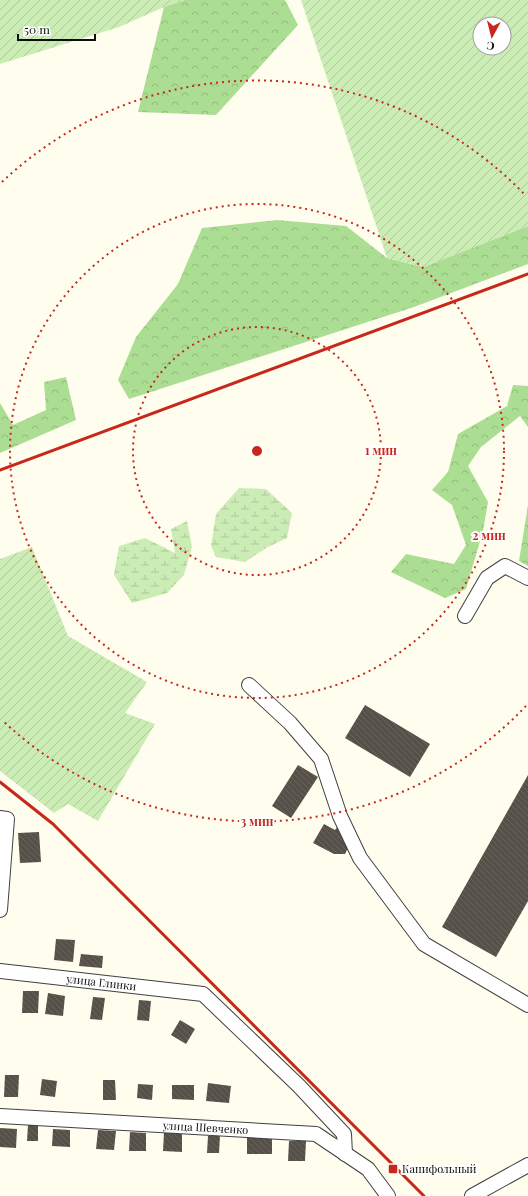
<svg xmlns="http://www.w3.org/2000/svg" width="528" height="1196" font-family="'Playfair Display',serif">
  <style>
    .forest { fill: url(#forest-crowns) }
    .wetland { fill: url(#wetland-marsh) }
    .garden { fill: url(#garden-furrows); fill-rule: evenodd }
    .building { fill: url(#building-back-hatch) }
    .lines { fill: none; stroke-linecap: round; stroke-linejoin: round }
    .minor-casing { stroke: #404040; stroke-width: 16 }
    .minor { stroke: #fff; stroke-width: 14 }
    .rail { stroke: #c7281b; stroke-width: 3 }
    .ring { fill: none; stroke: #c7281b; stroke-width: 2; stroke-dasharray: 2 4 }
    .poi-dot { fill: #c7281b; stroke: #fff; stroke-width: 1.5 }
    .labels { text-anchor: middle; stroke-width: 4; stroke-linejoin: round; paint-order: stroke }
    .street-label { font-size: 11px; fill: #0d0d0d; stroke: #fff }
    .poi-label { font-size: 11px; fill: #0d0d0d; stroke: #fff; text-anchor: start }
    .centre { fill: #c7281b; stroke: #fff; stroke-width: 2 }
    .ring-label { font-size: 12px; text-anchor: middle; font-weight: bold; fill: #c7281b; stroke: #fff; stroke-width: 4; stroke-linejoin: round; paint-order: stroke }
  </style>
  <defs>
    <pattern id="forest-crowns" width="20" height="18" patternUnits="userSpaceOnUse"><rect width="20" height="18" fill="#abde92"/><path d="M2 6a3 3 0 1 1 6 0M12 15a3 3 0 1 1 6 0" fill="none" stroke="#92bd7d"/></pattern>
    <pattern id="wetland-marsh" width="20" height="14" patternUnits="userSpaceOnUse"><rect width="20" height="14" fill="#cbecb4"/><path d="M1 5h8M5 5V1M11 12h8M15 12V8" fill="none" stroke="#adc99a"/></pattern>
    <pattern id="garden-furrows" width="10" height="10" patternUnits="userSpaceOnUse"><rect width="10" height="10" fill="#cbecb4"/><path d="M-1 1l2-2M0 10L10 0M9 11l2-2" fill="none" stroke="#adc99a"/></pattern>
    <pattern id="building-back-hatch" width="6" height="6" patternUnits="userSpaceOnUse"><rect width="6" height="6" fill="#575049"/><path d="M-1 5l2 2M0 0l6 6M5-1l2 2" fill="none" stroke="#6a645f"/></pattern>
  </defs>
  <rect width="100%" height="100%" fill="#fffeee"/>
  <path class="forest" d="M184,0h101l13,25 -82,90 -78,-3 26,-105z
    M277,220l69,6 41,32 36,9 105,-41v38l-114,43 -285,92 -11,-19 18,-43 42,-53 24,-56z
    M66,377l10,43 -76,33v-50l13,22 33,-15 -2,-28z
    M513,385l15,1v41l-8,-11 -39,31 -13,19 20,36 -5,29 -17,58 -21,9 -54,-26 15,-18 48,10 12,-19 -14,-40 -20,-15 16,-18 10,-38 49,-28z
    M528,505v61l-9,-5z"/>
  <path class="wetland" d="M239,488l27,1 26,24 -5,25 -21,10 -21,14 -29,-5 -5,-11 5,-32z
    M187,521l5,26 -8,28 -17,18 -35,10 -18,-28 5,-29 26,-8 30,15 -4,-24z"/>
  <path class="garden" d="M0,0h184l-20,7 -45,20 -119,37z
    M301,0h227v226l-104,41 -37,-9zM480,24h24v24h-24z
    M32,547l36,89 79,46 -22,31 30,11 -57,97 -30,-17 -14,9 -54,-42v-212z"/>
  <path class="building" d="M365,705l65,39 -20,33 -65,-39z
    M298,765l20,12 -27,41 -19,-12z
    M528,775v126l-32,56 -54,-30z
    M340,823l11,19 -6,12h-11l-21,-11 11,-19 11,6z
    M39,832l2,30 -21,1 -2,-30z
    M56,939l19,1 -2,22 -19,-2z
    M81,954l22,2 -1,12 -23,-2z
    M23,991h16l-1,22h-16z
    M48,993l17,3 -2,20 -18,-2z
    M93,997l12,1 -3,22 -12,-1z
    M139,1000l12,1 -2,20 -12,-1z
    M180,1020l15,9 -9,15 -15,-9z
    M5,1075h14l-1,22h-14z
    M42,1079l15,2 -2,16 -15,-2z
    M103,1080h12l1,20h-13z
    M208,1083l23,3 -2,17 -23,-2z
    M138,1084l15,1 -1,15 -15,-2z
    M172,1085h22v15l-22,-1z
    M28,1125h10v16h-11z
    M0,1128l17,1 -1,19 -16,-1z
    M53,1129l17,1v17l-18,-1z
    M98,1130l18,1 -2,19 -18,-1z
    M130,1132l16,1v18h-17z
    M164,1132l18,1v19l-19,-1z
    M208,1136h12l-1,17h-12z
    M247,1138h25v16h-25z
    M289,1141h17l-1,20h-17z"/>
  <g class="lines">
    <g class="minor-casing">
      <g id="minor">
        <path d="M465,616l22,-38 18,-12 23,12"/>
        <path d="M249,685l41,38 31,36 19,57 20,42 64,86 104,61"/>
        <path d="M0,818l7,1 -7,91"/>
        <path id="s1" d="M0,971l203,23 96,92 45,48 1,20"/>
        <path id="s2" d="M0,1116l316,18 52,35 20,27"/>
        <path d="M472,1196l56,-31"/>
      </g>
    </g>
    <use href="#minor" class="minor"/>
    <path class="rail" d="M0,470l528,-196
      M0,782l53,42 371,372"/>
  </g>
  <g class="ring">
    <circle cx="257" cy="451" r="124"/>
    <circle cx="257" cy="451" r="247"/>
    <path d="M526 706A371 371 0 0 1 2 720M2 182A371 371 0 0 1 526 196"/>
  </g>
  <rect class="poi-dot" x="388" y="1164" width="10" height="10" rx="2"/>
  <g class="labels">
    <g class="street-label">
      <text dy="4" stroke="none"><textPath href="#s1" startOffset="102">улица Глинки</textPath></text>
      <text dy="4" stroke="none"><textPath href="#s2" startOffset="206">улица Шевченко</textPath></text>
    </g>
    <g class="poi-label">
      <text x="402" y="1173">Канифольный</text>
    </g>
  </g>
  <circle cx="257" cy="451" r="6" class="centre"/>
  <g class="ring-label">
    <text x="381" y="455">1 мин</text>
    <text x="489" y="540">2 мин</text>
    <text x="257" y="826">3 мин</text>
  </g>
  <g transform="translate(492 36) rotate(187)"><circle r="19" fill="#ffffff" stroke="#9e9e9e"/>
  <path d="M0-3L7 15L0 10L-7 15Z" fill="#c7281b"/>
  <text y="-6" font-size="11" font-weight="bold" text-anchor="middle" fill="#0d0d0d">С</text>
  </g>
  <path d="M18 34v6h77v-6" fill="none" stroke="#0d0d0d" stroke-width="2"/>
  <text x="24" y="34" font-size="12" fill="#0d0d0d" stroke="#ffffff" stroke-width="3" paint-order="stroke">50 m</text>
</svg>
